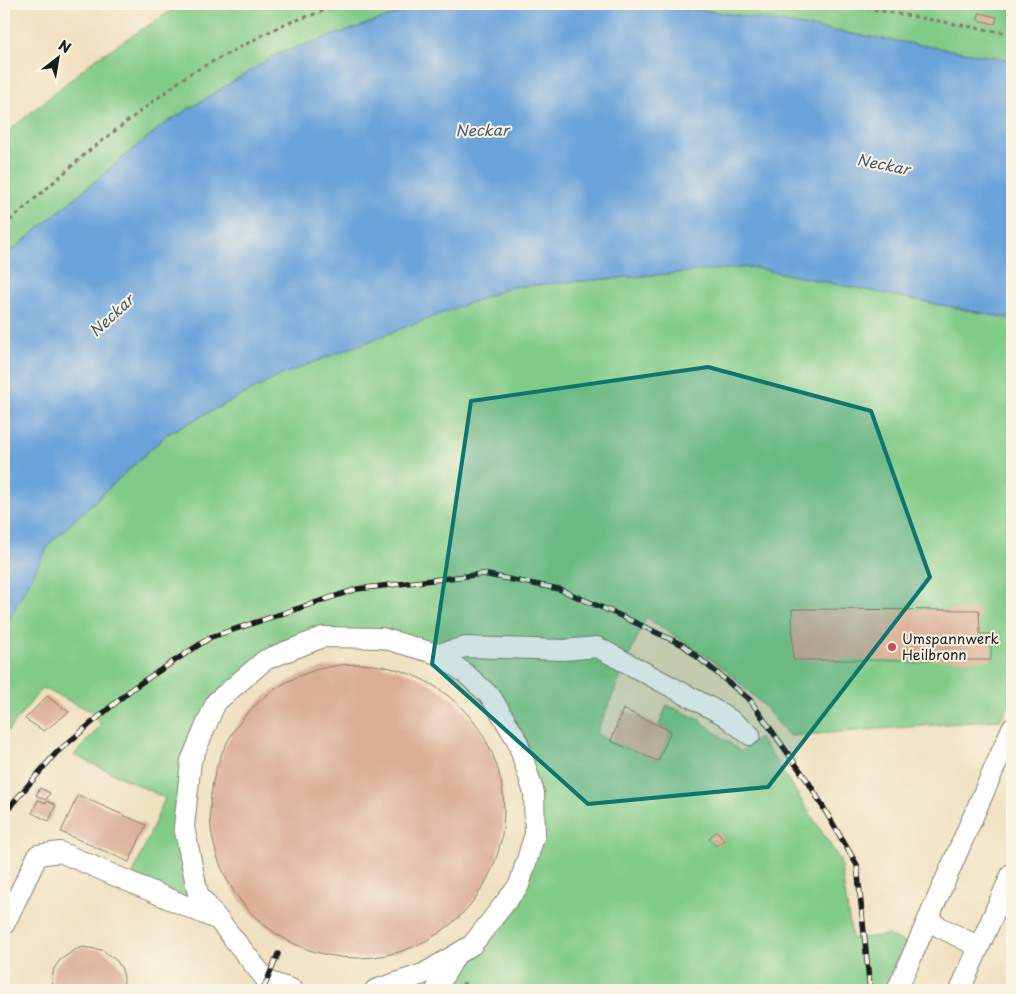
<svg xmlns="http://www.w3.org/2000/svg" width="1016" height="994" font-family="'Playpen Sans',sans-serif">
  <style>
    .green { fill: #81cb88; stroke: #4e7452 }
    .water { fill: #6ba3da; stroke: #44607b }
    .building { fill: #daad95 }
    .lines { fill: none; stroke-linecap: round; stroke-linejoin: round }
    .minor-casing { stroke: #867e6e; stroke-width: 22 }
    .path { stroke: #867e6e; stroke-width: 3; stroke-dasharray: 4 4; stroke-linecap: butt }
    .minor { stroke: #fff; stroke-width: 20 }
    .rail-casing { stroke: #1c1c1c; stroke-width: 5.5 }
    .rail { stroke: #fcf5e5; stroke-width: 4; stroke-dasharray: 11; stroke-linecap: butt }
    .marked { fill: #0f766e; fill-opacity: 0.2; stroke: #0f766e; stroke-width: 4; stroke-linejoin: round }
    .poi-dot { fill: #d1495b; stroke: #fcf5e5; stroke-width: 2 }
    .labels { text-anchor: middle; stroke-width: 4; stroke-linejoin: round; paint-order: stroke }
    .poi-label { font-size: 14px; fill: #1c1c1c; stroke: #fcf5e5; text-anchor: start }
    .water-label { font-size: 15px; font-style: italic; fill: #405971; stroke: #fcf5e5 }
  </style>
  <rect width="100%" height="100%" fill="#fcf5e5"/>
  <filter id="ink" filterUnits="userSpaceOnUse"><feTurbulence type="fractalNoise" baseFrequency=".02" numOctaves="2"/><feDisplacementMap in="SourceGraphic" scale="10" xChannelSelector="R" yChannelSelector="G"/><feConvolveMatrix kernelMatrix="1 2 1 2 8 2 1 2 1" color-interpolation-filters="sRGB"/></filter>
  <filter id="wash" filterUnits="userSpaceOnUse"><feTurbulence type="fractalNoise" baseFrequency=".0096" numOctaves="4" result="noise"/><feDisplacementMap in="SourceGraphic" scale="20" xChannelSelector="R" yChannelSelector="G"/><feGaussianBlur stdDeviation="1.12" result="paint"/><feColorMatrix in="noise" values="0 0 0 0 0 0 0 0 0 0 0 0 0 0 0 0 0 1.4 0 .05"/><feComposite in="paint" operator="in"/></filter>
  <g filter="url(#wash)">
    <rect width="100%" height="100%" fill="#efe0bf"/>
    <path class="green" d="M182,4h279l-43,3 -141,47 -117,73 -156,130v-122l91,-76z
      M629,4h383v56l-294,-48z
      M750,267l262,52v381l-12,20 -211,16 -26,-31 -42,-39 -75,-49 -50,117 62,27 13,-30 -12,-6 8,-20 31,14 43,33 18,-14 11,14 70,108 12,79 36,-4 20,9 -21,46h-441l16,-28 34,-28 27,-42 9,-138 -26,-52 -31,-32 -32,-24 -133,-13 -98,66 -31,83 14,121 -62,-29 32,-76 -91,-43 27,-30 -10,-14 -49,-23 -38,48v-108l46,-85 117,-109 116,-60 228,-87z"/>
    <path class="water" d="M461,4h168l89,8 294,48v259l-262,-52 -239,20 -228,87 -116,60 -117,109 -46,85v-371l156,-130 117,-73 141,-47z"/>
    <g id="blocks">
      <path class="building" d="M979,13l18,4 -2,7 -17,-4z
        M792,609l187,1 1,24h11v26h-198z
        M210 811a147 147 0 1 1 294 0a147 147 0 1 1-294 0Z
        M47,696l22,16 -25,19 -19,-12z
        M623,709l48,22 -13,30 -47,-20z
        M40,788l10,5 -4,7 -10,-5z
        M78,795l68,30 -17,37 -68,-30z
        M38,800l8,3 1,-2 9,4 -7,16 -17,-8z
        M717,831l7,9 -8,6 -7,-8z
        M83,947l19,3 15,11 5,8 2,10 -1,11h-70l-1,-12 2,-9 5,-8 15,-11z"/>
    </g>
  </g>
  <g filter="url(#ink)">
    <use href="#blocks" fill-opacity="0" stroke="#867e6e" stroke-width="1"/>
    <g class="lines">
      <g class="minor-casing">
        <path id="minor" d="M437,654l29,-7 98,3 33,-3 127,68 26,20
          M928,921l51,26
          M4,925l34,-70 22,-3 156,67
          M293,990l-26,-9 -69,-87 -14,-67 7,-66 25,-59 49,-42 58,-23 59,1 55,16 28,19 26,24 26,43 17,53 1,41 -16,51 -47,60 -49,29 -48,16
          M436,990l19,-33
          M897,990l115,-262
          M960,990l52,-117"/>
      </g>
      <path class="path" d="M842,4l170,30
        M1004,4l8,10
        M4,226l86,-76 99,-76 93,-49 62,-21
        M462,983l18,7"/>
      <use href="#minor" class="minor"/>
      <g class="rail-casing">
        <path id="rail" d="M4,817l8,-13 44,-51 77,-65 78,-51 146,-48 126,-15 76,15 60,26 64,30 67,55 59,83 48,82 13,125
          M263,990l15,-36"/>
      </g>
      <use href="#rail" class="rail"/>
    </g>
  </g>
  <path class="marked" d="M708,367l163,44 59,166 -162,210 -180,17 -156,-140 39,-263z"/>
  <circle class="poi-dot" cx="892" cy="647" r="5"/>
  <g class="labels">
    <g class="poi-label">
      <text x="902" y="644">Umspannwerk<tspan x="902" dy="16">Heilbronn</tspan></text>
    </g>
    <g class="water-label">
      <text transform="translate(482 131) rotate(-1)" y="5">Neckar</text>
      <text transform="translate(883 165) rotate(11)" y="5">Neckar</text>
      <text transform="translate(112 316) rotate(-43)" y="5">Neckar</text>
    </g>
  </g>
  <rect width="1016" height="994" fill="none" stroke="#fcf5e5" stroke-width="20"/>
  <g transform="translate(58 58) rotate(31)" stroke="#fcf5e5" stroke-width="4" paint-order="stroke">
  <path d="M0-4L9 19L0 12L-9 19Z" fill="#1c1c1c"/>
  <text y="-8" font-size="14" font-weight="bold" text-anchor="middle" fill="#1c1c1c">N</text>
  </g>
</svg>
